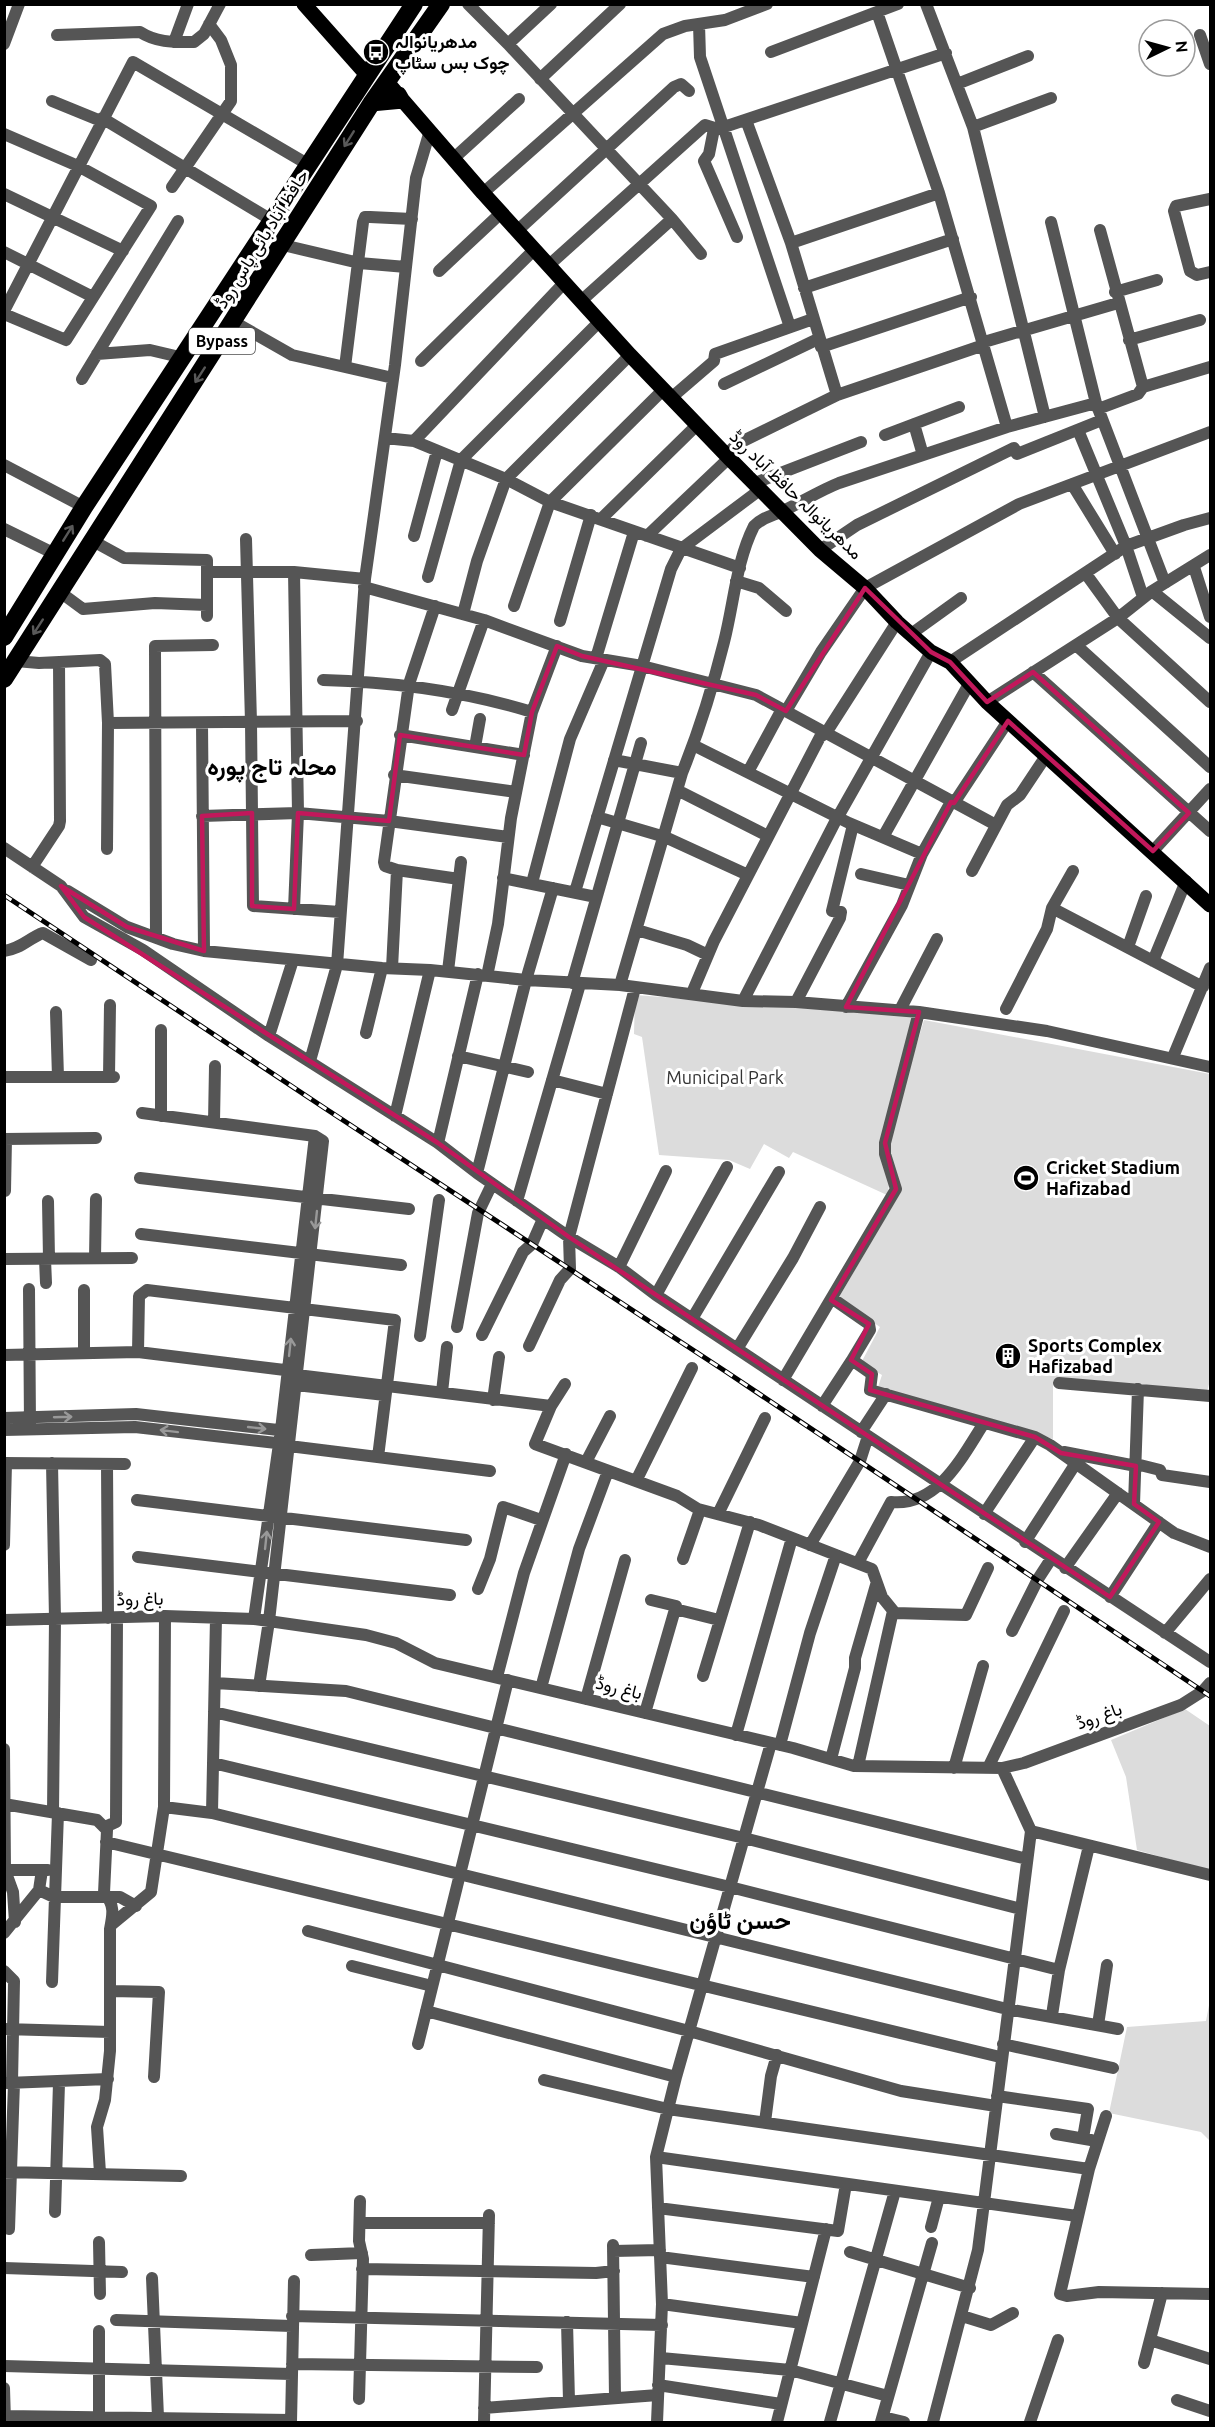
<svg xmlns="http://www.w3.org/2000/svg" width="1215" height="2427" font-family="Ubuntu,Vazirmatn,sans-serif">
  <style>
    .green { fill: #dcdcdc }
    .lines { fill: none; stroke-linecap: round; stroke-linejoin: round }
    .minor { stroke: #555; stroke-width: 12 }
    .major { stroke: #000; stroke-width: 15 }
    .highway { stroke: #000; stroke-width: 18 }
    .rail-casing { stroke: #000; stroke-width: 5 }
    .rail { stroke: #fff; stroke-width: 3; stroke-dasharray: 9; stroke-linecap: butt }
    .oneway { stroke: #595959 }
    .oneway2 { stroke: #999 }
    .marked { fill: none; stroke: #c2185b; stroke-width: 4.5; stroke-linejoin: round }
    .labels { text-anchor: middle; stroke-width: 6; stroke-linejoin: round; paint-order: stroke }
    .shield { fill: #fff; stroke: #4c4c4c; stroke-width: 1.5 }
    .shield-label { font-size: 16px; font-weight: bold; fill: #000 }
    .poi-label { font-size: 18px; font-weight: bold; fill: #000; stroke: #fff; text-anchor: start }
    .street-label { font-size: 18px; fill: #000; stroke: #fff }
    .park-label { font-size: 18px; fill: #333; stroke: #fff }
    .district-label { font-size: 24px; font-weight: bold; fill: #000; stroke: #fff }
  </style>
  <rect width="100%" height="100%" fill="#fff"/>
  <path class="green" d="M635,995l279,21 -35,137 11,28 -3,14 -94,-43 -4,6 -25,-14 -14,25 -21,-9 -70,-5 -17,-118 -8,-3z
    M924,1020l286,54v306l-3,12 -154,-12v59l-175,-52 4,-12 -21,-12 19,-36 -42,-28 63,-108 -10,-29 -1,-29z
    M1185,1709l25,17v145l-73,-21 -11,-73 -15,-37z
    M1210,2000v141l-9,-9 -92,-19 18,-86 79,-6z"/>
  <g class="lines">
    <path class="minor" d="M468,4l40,40 164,175 29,35
      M926,4l47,123 72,290
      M877,12l62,181 68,234
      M699,24l1,33 90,270
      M57,35l83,-3c17,11 35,10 54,10l10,-8 16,-30
      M1200,35l10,29
      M174,42l14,-38
      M4,44l15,-40
      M508,44l43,-40
      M771,52l127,-48
      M540,79l80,-75
      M957,84l71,-28
      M52,101l49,20
      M102,118l171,103
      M746,120l45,123 46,152
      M973,127l78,-29
      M714,129l-5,25 -5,7 33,76
      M4,134l74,32 73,40 -85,134 -62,-26
      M453,159l66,-60
      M172,187l59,-86v-36l-10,-25 -12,-16
      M483,193l180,-159 22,-8 40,-6 42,-16
      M4,194l119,57
      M1210,199l-34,7 -2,5 16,60 7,4 13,-3
      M1051,222l45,181 69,180
      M518,230l156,-143 7,-3 8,7
      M791,243l148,-50
      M283,245l76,18 47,4
      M4,252l89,45
      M549,265l156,-140 13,4 228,-76
      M439,271l62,-58
      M804,288l149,-49
      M1115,292l42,-12
      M581,301l91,-82
      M4,311l129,-249 176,103
      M234,322l58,33 53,12
      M1129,340l71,-20
      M821,347l150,-50
      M97,354l53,-4 34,8
      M421,361l113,-111
      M393,378l-48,-11 18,-145 2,-5h5l42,2
      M82,379l96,-158
      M724,384l94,-45
      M1143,387l67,-20
      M671,398l43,-37 1,-7 98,-35
      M1098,409l40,-15 5,-7 -43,-157
      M914,424l9,31
      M1078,430l48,116 17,51
      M885,435l74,-28
      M385,438l29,3 92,38 44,23 190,66
      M414,441l151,-159
      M726,455l11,-11 100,-49 144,-49 3,-4 134,-39
      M4,465l80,42
      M755,483l106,-41
      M1072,484l43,70
      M601,519l96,-94
      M4,529l51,25
      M414,536l23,-85
      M647,536l82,-78
      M246,539l5,183 2,184 87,6
      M93,541l31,17 83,2v56
      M820,550l37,-25 157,-77 3,6 85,-34
      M1194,567l16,50
      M208,572h86l71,7
      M294,572l4,241 -4,96
      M1086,574l32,44 92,84
      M428,577l33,-117 139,-139
      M736,581l23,7 27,23
      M364,587l120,33 98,36 60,10 114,29 240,130
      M1152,591l58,47
      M60,592l23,17 72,-6 52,2
      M514,606l36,-104 113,-112
      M463,614l14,-53 29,-82 124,-124
      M560,621l31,-106
      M911,634l50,-36
      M1076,645l134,122
      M596,658l38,-126
      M16,661l23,2 61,-3 5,4 3,59 -1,126
      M950,662l176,-116 58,-21 26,-7
      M1033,672l177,159
      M323,680c72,2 141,11 209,32
      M987,702l131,-84 34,-27 58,-36
      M452,710l32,-90
      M786,711l35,-59 44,-64 154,-84 191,-72
      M108,723l249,-2
      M202,723l2,228
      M400,735l124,20
      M693,745l156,78 73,31
      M475,747l5,-28
      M614,760l68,13
      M748,772l34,-63
      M394,775l122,17
      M677,790l91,46
      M954,803l54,-82
      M202,816l96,-3 91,8 119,16
      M597,817l68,20 83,38
      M883,837l86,-153
      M4,848l57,38 23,31 59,33 126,86 169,107 39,30 92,64 50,30 37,28 212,141 342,226
      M1153,851l57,-62
      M32,867l27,-41 1,-5 -1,-159
      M397,870l62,9
      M972,871l35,-66 13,-10 26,-39
      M861,874l48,11
      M503,878l93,19
      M532,883l38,-144 34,-79
      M68,891l59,36 46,17 31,7 178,17 48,2 96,10 94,5 123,16 53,1 123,10 128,19 163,36
      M575,892l96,-323 10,-20 80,-60
      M1052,908l151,79
      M637,930l50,15 21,10
      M156,937l-1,-291 58,-1
      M1128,947l18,-51
      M4,951c17,-2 25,-13 39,-18l48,27
      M1153,961l33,-80
      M392,968l5,-98 -12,-4 -1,-4 25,-178 26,-78
      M448,971l13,-109
      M487,976l11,-52 13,-106 21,-106 25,-66
      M572,983l69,-240
      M620,985l62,-212c17,-42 31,-87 42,-131 10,-39 12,-80 30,-116 9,-9 18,-10 29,-15 19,-9 36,-20 56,-28l168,-56 89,-24
      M692,993l22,-52 106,-204 6,-4 71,-111
      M743,1001l92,-179 96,-170
      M796,1002l44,-84 1,-6 -9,-1 21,-86
      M846,1007l56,-102 20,-51 29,-52
      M1006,1009l41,-80 5,-21 21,-37
      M900,1010l37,-71
      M56,1012l2,65
      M161,1030v86
      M366,1033l16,-65
      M269,1036l24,-76
      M458,1056l70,16
      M1173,1057l37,-89
      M310,1061l27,-96 28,-386 30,-214 21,-187 13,-44
      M4,1077h110
      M109,1077l1,-72
      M552,1080l55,14
      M142,1113l173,23 8,5 -54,480 -10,65
      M395,1116l35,-146
      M214,1122l1,-56
      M4,1139l92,-1
      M438,1143l40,-169
      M477,1173l49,-193 27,-92
      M140,1178l269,31
      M5,1191l1,-52
      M48,1201l1,58
      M517,1201l63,-217
      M141,1234l260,31
      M95,1258l1,-59
      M4,1259l128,-1
      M45,1259l1,24
      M619,1267l47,-96
      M29,1289l1,137
      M656,1295l71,-128
      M833,1299l36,25 1,6 -18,30 20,14 -2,16 165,47 15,8 124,88 36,14
      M692,1319l87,-147
      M457,1327l21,-114 14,-29
      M482,1335l41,-83 9,-8 11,-25
      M420,1336l19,-136
      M529,1346l31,-66 10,-11 -1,-32 66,-249
      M737,1349l56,-91 27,-51
      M84,1352v-62
      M138,1352l1,-56 8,-6 248,30 -17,137
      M4,1355l134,-3 155,19
      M297,1375l254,31
      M783,1380l113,-191 -11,-35v-11l34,-131
      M1059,1383l151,13
      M565,1384l-14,22 -16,38 142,52 21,13 61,16 113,44 10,28 13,16 71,2 22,-47
      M296,1385l89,10
      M442,1392l5,-45
      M493,1400l6,-43
      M822,1406l30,-46
      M4,1418l132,-4 151,17
      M4,1430l131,-3 150,17
      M861,1432l25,-38
      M289,1446l201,25
      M1064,1452l72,14
      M586,1462l24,-46
      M4,1463l121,1
      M52,1463l3,156 -2,193
      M107,1464l1,154
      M1136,1464l24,6 2,5 48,7
      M636,1481l56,-113
      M137,1500l329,40
      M1134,1504l4,-115
      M718,1514l47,-96
      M984,1514l51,-77
      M1025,1542l51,-79
      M4,1545l2,-82
      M810,1545l50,-84 8,-25
      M138,1557l312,38
      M683,1559l17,-49
      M858,1563l33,-61c47,5 71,-45 93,-79
      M1065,1568l53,-75
      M478,1589l12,-30 13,-52 38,13
      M1110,1597l49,-75
      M675,1609l44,11
      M254,1619l27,-189 34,-294
      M4,1620l161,-4 89,3 112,16 30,8 39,20 358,85 61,18 148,2 22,-5 157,-58 22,-14 7,-8
      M1012,1631l26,-52 13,-20
      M1165,1633l45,-54
      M703,1676l47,-154
      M497,1677l27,-104 42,-119
      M215,1683l131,8 681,168
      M541,1688l38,-139 29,-78
      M586,1699l39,-139
      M214,1712l530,126 277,71
      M645,1713l31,-107 -25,-6
      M736,1735l56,-197
      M780,1745l30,-112 26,-78
      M4,1749l1,121 8,22 2,30
      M831,1759l24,-91v-10l21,-73
      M213,1763l517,124 329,83
      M858,1766l35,-155
      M954,1768l29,-102
      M988,1768l76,-157
      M4,1804l93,16 10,10 -3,63c11,12 9,21 6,36v122l-5,49 -8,27 3,46
      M164,1807l48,6 795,196 111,20
      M212,1813l4,-195
      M105,1827l11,-5 1,-204
      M1031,1831l179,44
      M106,1842l894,215
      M4,1870h44
      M39,1890l15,7h66l16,9
      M111,1925l40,-33 13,-85 1,-191
      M308,1931l381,100 212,60 95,15
      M4,1933l35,-43 3,-20
      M352,1966l80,20
      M4,1971l10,10 -2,102
      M52,1982l6,-169
      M111,1991l48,1 -5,85
      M426,2011l250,66
      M1052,2015l7,-45 30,-124
      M1098,2025l9,-60
      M4,2029l106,3
      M418,2044l90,-364
      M1003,2044l110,24
      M544,2080l124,29 421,60
      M7,2083l101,-4
      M997,2096l91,13 -5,29
      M1106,2116l-17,53 -29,125 7,2 32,-4 111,2
      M765,2122l6,-46 6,-21
      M1056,2134l35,6
      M656,2157l421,59
      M4,2172l177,4
      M658,2208l180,23 8,-47
      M55,2212l4,-129
      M360,2223h129
      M931,2227l8,-30
      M9,2229l5,-146
      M99,2242l1,52
      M613,2245l2,152
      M613,2251l47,-1
      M850,2252l120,36
      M311,2255l51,-2
      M660,2257l154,20
      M4,2268l118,4
      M362,2269l234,4 18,-2
      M152,2278l6,139
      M662,2304l140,19
      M292,2316l370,9
      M962,2316l29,9 22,-12
      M116,2320l176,6
      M567,2322l2,79
      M99,2331v91
      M1150,2340l60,19
      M661,2358l129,12 98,26
      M1144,2363l18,-70
      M292,2364l245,3
      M4,2366l288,8
      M658,2385l123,19
      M4,2388l1,34
      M359,2399l4,-140 -4,-18 1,-40
      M1177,2400l33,11
      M484,2408l174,-13
      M5,2416l286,4
      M883,2417l21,5
      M291,2422l3,-141
      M484,2422l5,-207
      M657,2422l5,-118 -6,-147 20,-80 95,-334
      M777,2422l49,-193
      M830,2422l65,-231
      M881,2422l51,-179
      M933,2422l45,-172 53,-419 -29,-63
      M1030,2422l28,-82"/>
    <path class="major" d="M304,4l63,71
      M386,81l97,112 147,162 99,103 91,92 45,38 32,34 34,30 19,10 37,40 223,203
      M371,104l32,-3 -4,-7"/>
    <path class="highway" d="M4,637l80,-130 330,-503
      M4,679l367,-575 70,-100"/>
    <g class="rail-casing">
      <path id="rail" d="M4,895l319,212 402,264 485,325"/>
    </g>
    <use href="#rail" class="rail"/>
  </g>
  <defs><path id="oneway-shaft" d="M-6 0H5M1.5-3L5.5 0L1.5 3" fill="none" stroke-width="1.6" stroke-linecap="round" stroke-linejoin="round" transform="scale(1.5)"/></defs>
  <g class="oneway">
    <use href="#oneway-shaft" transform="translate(349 139) rotate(122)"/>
    <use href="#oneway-shaft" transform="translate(200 375) rotate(123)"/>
    <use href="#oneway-shaft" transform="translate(68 533) rotate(-58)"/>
    <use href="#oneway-shaft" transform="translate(38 627) rotate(123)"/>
  </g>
  <g class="oneway2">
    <use href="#oneway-shaft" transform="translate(316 1220) rotate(96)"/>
    <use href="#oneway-shaft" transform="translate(290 1347) rotate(-84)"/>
    <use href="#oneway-shaft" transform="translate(63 1417) rotate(-2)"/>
    <use href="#oneway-shaft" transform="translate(257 1428) rotate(6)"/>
    <use href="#oneway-shaft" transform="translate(169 1431) rotate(-173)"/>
    <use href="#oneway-shaft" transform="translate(266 1540) rotate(-84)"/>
  </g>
  <path class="marked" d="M865,588l66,64 19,10 37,40 46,-30 156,141 -36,38 -145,-130 -54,82 -3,-1 -105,205 73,5 -34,131 11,46 -65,111 38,24 -18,36 21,14 -2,16 165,47 26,16 75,13 -2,38 25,18 -49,75 -541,-360 -131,-94 -354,-226 -23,-31 66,41 77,24 -2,-135 50,-3v93l42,3 4,-96 91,8 11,-86 124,20 8,-43 25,-66 25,10 174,39 30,16z"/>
  <defs>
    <g id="bus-disc" transform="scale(1.35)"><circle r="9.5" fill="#000" stroke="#fff"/><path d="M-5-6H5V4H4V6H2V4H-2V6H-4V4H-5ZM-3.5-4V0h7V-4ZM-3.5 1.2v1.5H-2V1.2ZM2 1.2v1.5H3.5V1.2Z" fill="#fff"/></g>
    <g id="stadium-disc" transform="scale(1.35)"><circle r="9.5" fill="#000" stroke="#fff"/><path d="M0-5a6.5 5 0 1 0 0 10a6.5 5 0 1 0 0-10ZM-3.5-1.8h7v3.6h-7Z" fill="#fff"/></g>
    <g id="building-disc" transform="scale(1.35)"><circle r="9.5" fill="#000" stroke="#fff"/><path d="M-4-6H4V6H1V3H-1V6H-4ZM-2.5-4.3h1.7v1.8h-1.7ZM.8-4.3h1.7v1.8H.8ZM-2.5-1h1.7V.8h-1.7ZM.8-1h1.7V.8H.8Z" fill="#fff"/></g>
  </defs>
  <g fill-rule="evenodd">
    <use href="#bus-disc" x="376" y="52"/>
    <use href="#stadium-disc" x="1026" y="1178"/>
    <use href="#building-disc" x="1008" y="1356"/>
  </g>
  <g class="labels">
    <rect class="shield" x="189" y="328" width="66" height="26" rx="4.5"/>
    <g class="shield-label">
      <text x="222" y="347">Bypass</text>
    </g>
    <g class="poi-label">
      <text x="395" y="48">مدھریانوالہ<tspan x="395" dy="21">چوک بس سٹاپ</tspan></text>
      <text x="1046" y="1174">Cricket Stadium<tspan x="1046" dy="21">Hafizabad</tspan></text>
      <text x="1028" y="1352">Sports Complex<tspan x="1028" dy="21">Hafizabad</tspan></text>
    </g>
    <g class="street-label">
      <text transform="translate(262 239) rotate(-58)" y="6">حافظ آباد بائی پاس روڈ</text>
      <text transform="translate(796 495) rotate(44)" y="6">مدھریانوالہ حافظ آباد روڈ</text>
      <text transform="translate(140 1599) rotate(-1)" y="6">باغ روڈ</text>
      <text transform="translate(619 1688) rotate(14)" y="6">باغ روڈ</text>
      <text transform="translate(1099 1716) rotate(-20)" y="6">باغ روڈ</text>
    </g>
    <g class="park-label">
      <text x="725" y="1084">Municipal Park</text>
    </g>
    <g class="district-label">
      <text x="272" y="775">محلہ تاج پورہ</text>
      <text x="740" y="1929">حسن ٹاؤن</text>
    </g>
  </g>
  <rect width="1215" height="2427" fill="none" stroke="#000000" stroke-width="12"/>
  <g transform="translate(1167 48) rotate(85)"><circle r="28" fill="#ffffff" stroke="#999999" stroke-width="1.5"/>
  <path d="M0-4.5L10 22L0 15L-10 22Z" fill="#000000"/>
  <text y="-9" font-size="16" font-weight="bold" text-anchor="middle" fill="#000000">N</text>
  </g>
</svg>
